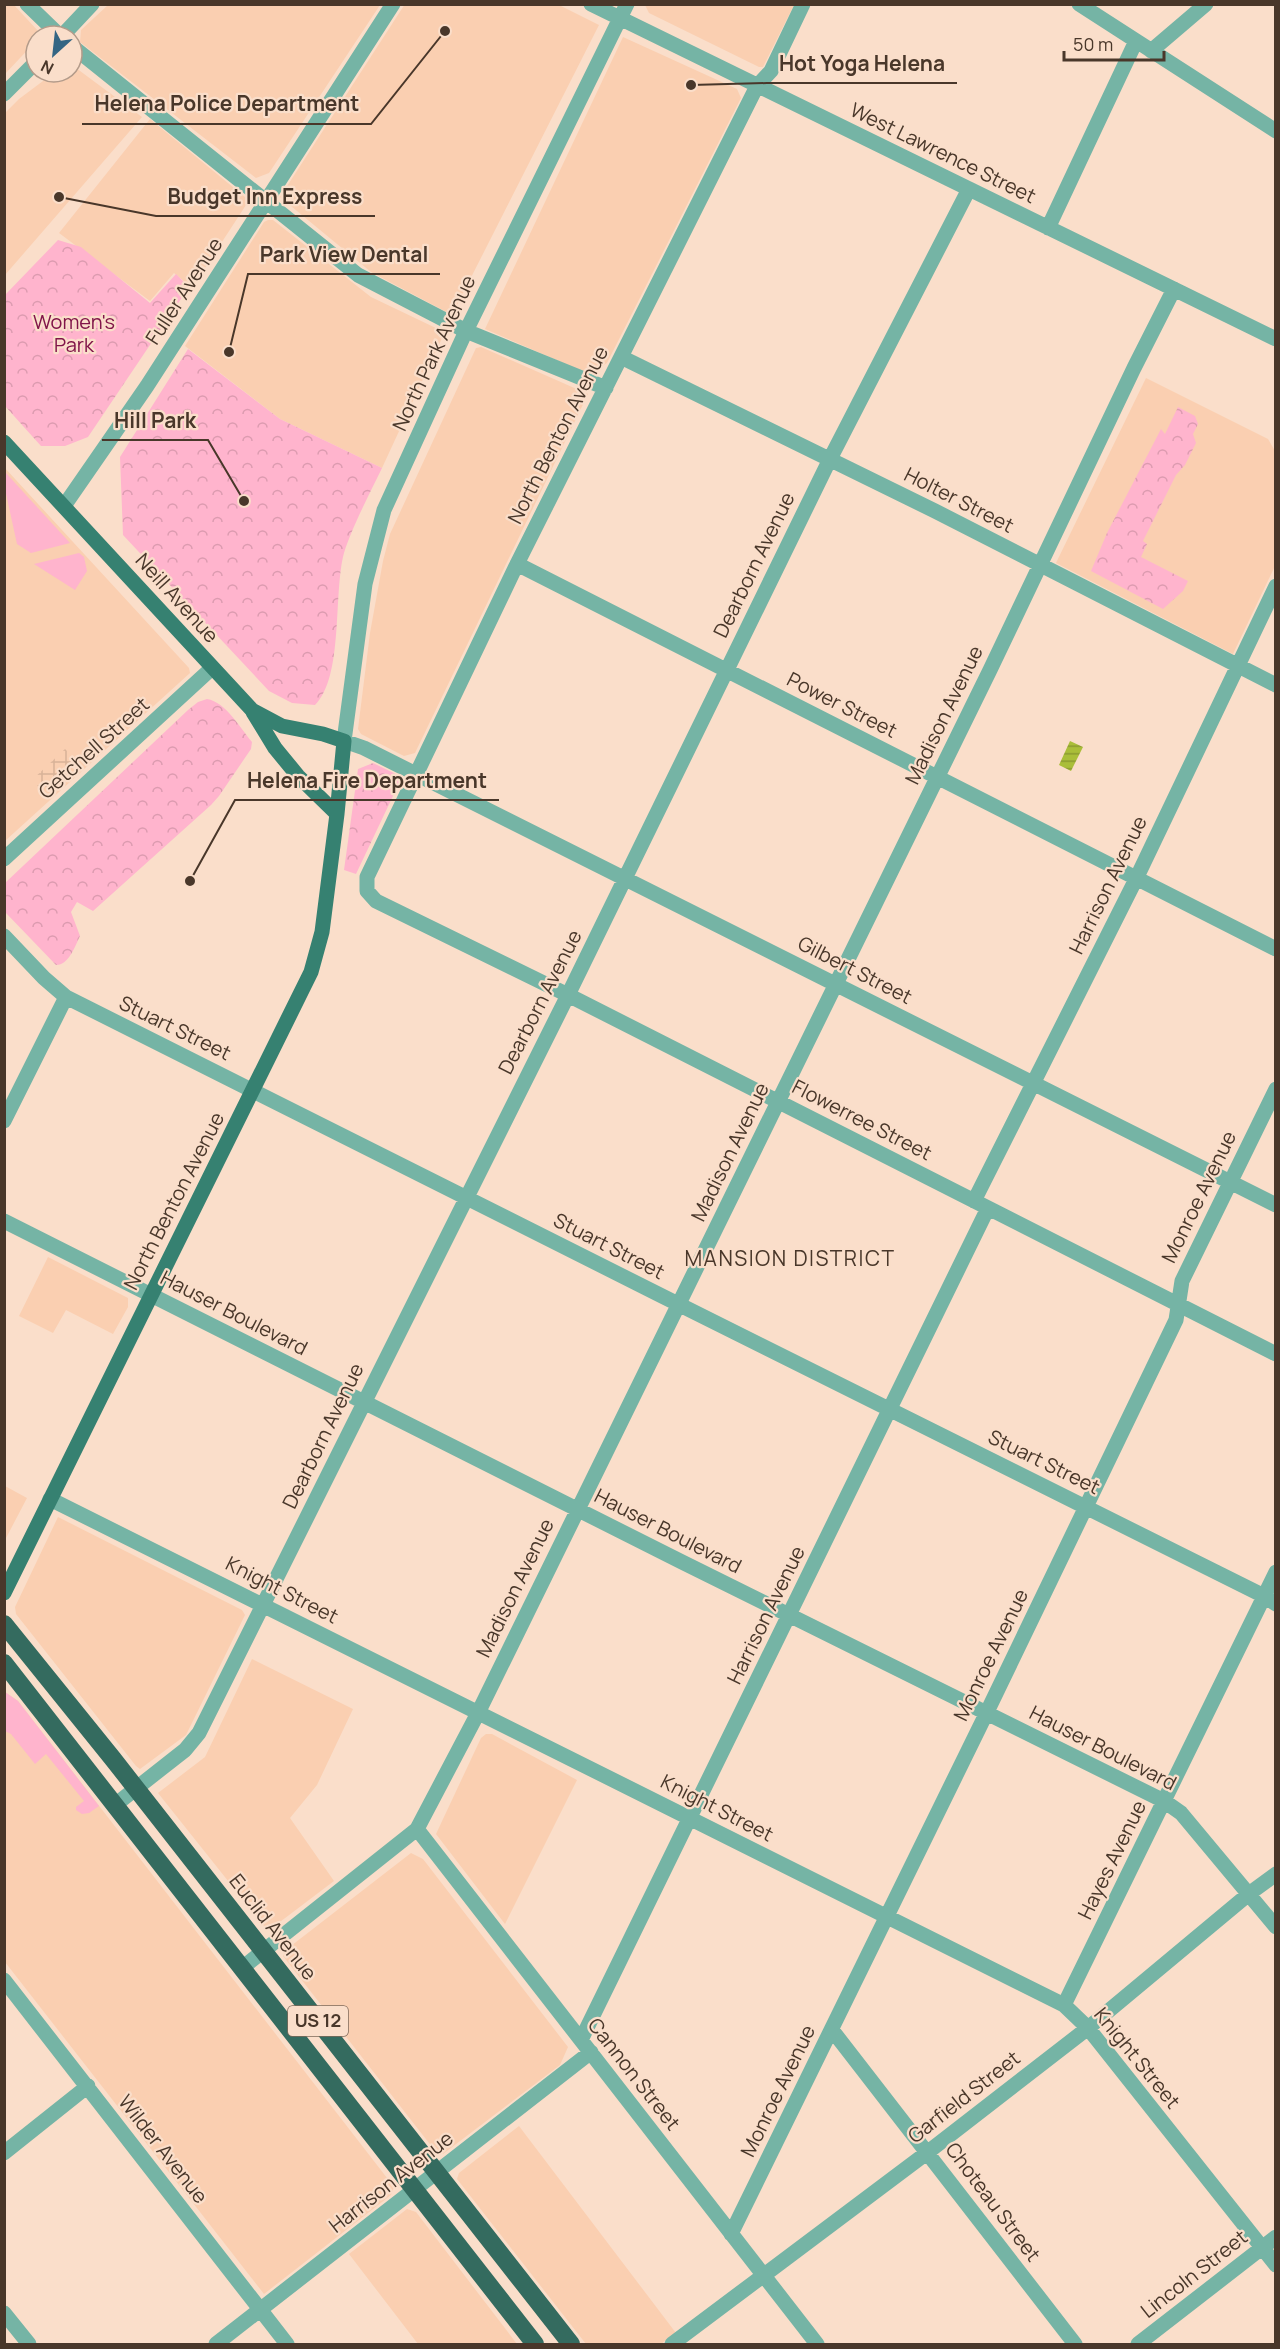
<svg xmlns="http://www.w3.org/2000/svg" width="1280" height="2349" font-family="Manrope,sans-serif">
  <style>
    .built { fill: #facfb1 }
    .industrial { fill: url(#industrial-grid) }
    .grass { fill: #ffb4cd }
    .park { fill: url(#park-crowns) }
    .water { fill: url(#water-rules) }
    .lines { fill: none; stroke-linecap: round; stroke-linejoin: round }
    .minor { stroke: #75b4a5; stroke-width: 15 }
    .major { stroke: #368171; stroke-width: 15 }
    .highway { stroke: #346b5f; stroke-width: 18 }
    .labels { text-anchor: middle; stroke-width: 4.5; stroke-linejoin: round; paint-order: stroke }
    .shield { fill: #fadeca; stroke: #7e695a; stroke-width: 1.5 }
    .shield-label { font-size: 18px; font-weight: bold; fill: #49372a }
    .street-label { font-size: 20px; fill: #49372a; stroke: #fadeca }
    .park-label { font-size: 20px; fill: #811549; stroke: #fadeca }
    .neighbourhood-label { font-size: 21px; letter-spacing: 1.5px; fill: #49372a; stroke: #fadeca }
    .leader { fill: none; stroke: #49372a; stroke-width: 2 }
    .callout-dot { fill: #49372a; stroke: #fadeca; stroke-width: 2 }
    .callout-label { font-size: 21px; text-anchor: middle; font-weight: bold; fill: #49372a; stroke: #fadeca; stroke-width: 4.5; stroke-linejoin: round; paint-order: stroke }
  </style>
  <defs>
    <pattern id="industrial-grid" width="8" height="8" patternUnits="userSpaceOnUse" patternTransform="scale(1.5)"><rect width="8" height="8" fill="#facfb1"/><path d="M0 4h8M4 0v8" fill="none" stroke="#d8b298"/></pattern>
    <pattern id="park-crowns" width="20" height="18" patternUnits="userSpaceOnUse" patternTransform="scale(1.5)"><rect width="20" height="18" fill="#ffb4cd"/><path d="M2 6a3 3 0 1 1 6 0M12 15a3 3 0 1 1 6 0" fill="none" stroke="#dc9bb0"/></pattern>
    <pattern id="water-rules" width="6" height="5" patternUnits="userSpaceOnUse" patternTransform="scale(1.5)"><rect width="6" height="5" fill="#aabe39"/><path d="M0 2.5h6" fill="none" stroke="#8c9b30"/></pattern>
  </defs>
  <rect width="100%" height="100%" fill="#fadeca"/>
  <path class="built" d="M5,4l9,1 25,27v4h-3v5l-31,33z
    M405,4l154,1 40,20 -147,290 -81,-43 -91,-75z
    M108,5h272l-111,168 -13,5 -176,-136 1,-12z
    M645,5v-1l149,1 -31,62h-4l-110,-54z
    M623,37l114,52 4,9 -134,265 -12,8 -11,1 -99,-43z
    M72,65l70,52 -137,158v-162l14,-14 36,-27h17z
    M150,119l95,78 1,8 -54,83 -18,-15 -24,28 -91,-68z
    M268,220h5l98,77 69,33 3,6 -61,132 -102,-49 -95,-73 79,-124z
    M481,347l107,47 -173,359 -11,3 -43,-22 -3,-5 12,-96 13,-72 7,-27 86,-186z
    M1146,378l122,61 7,12v115l-42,88 -177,-91z
    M4,467l185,201 1,5 -185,168z
    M48,1257l80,41v9l-15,27 -47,-24 -13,23 -34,-17z
    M5,1486l22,12 -22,42z
    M58,1517l184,93 3,5 -59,120 -46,34 -4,-3 -120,-152 -1,-7z
    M252,1659l101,50 -36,76 -27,33 44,63 -66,50 -110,-138 47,-36z
    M5,1692l13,9 376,486 -3,8 -127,99 -259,-332z
    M486,1734h6l85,46 -72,144 -69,-90 45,-96z
    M411,1853l12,6 145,188 -8,18 -117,89 -7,-2 -153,-196 4,-7z
    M519,2126l157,207 -15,11h-75l-129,-165 2,-6z
    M407,2209l9,3 101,132h-99l-69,-90z"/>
  <path class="industrial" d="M65,749l16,17 -32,31 -17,-17z"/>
  <path class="grass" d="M5,472l65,71 -39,10 -14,-9 -12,-55z
    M79,553l5,4 3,14 -12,19 -41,-26z
    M5,1692l13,9 81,105 -10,7 -7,1 -6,-4v-3l8,-6 -38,-47 -11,10 -24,-30 -6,-3z"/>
  <path class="park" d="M58,240l23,7 69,56 26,-29 13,13 -101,150 -23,9h-24l-36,-40v-111z
    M188,349l92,70 102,49c-12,25 -30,59 -38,85 -11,40 0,123 -29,152l-23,-2 -23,-12 -146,-156 -3,-78z
    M1178,407l17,9 3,8 -5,10 3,9 -11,22 -9,10 -33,66 4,3 -6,13 47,24 -5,10 -20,18 -72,-38 16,-38 54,-104 4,5z
    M207,699c19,3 33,29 45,43l-1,7 -32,47 -8,9 -118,106 -16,-9 -6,10 9,24c-5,10 -11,29 -24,29l-51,-53v-29l183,-173 10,-8z
    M373,763l29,14 -46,97 -12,-4 14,-101z"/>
  <path class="water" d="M1070,741l13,6 -12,24 -12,-6z"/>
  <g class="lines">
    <path class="minor" d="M27,4l33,32
      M591,4l685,335
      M627,4l-161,327 -82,179 -19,74 -21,157 20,7 912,457
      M803,4l-32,67 -14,15 -240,478 -150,313v14l9,10 192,94 708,359
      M1079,4l197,127
      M62,36l30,-32
      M72,46l286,229 108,56 140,57
      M1151,51l55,-47
      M4,94l32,-32
      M1048,228l88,-187
      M621,357l314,154 341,174
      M64,506l83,-120 246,-382
      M517,564l759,385
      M4,859l208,-191
      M4,936l40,42 22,19c398,203 799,398 1198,599l12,8
      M4,1121l62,-124
      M974,1201l163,-324 139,-291
      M4,1221l678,341 482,239 17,12 95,114
      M50,1499l1014,506 24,23 188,237
      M115,1805l70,-55 14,-17 369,-738 262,-536 139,-270
      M417,1829l400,515
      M242,1968l175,-139 61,-116 512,-1043 144,-302 40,-79
      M4,1980l283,364
      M1064,2005l212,-433
      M832,2030l243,314
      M581,2040l407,-832
      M4,2153l84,-67
      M731,2234l256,-522 189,-392 6,-39 94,-192
      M4,2313l25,31
      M216,2344l375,-292
      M672,2344l256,-192 160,-124 162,-135 26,-19
      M1138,2344l138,-107"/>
    <path class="major" d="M4,442l248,268 30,16 41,8 21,7 -7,73 -15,118 -11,40 -307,621
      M253,712l22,36 23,28 39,38"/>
    <path class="highway" d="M4,1624l109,135 458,585
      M4,1663l531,681"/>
  </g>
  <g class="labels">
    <rect class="shield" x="288" y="2006" width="60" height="30" rx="4.5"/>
    <g class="shield-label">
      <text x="318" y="2027">US 12</text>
    </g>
    <g class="street-label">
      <text transform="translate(943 153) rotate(26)" y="7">West Lawrence Street</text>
      <text transform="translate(184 291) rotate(-57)" y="7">Fuller Avenue</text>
      <text transform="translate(434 353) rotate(-65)" y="7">North Park Avenue</text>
      <text transform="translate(558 435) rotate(-63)" y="7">North Benton Avenue</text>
      <text transform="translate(959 500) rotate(27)" y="7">Holter Street</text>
      <text transform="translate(754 565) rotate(-64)" y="7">Dearborn Avenue</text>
      <text transform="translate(177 598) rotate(48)" y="7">Neill Avenue</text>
      <text transform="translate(842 705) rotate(27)" y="7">Power Street</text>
      <text transform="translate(944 715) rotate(-64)" y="7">Madison Avenue</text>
      <text transform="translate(94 748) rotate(-42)" y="7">Getchell Street</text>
      <text transform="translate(1108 885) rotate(-64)" y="7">Harrison Avenue</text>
      <text transform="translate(855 970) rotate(27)" y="7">Gilbert Street</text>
      <text transform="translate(540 1002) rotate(-63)" y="7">Dearborn Avenue</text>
      <text transform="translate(175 1028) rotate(26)" y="7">Stuart Street</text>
      <text transform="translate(862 1120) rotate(27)" y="7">Flowerree Street</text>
      <text transform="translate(730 1152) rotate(-64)" y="7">Madison Avenue</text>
      <text transform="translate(1199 1197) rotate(-64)" y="7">Monroe Avenue</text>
      <text transform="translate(174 1201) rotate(-63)" y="7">North Benton Avenue</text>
      <text transform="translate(609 1246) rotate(27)" y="7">Stuart Street</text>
      <text transform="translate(234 1313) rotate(27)" y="7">Hauser Boulevard</text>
      <text transform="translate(323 1436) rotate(-64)" y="7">Dearborn Avenue</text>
      <text transform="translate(1044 1462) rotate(26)" y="7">Stuart Street</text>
      <text transform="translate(668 1531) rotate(27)" y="7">Hauser Boulevard</text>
      <text transform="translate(515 1588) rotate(-64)" y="7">Madison Avenue</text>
      <text transform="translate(282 1590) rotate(27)" y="7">Knight Street</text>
      <text transform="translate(766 1615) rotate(-64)" y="7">Harrison Avenue</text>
      <text transform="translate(991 1655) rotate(-64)" y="7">Monroe Avenue</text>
      <text transform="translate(1103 1748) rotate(27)" y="7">Hauser Boulevard</text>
      <text transform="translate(717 1808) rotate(27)" y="7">Knight Street</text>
      <text transform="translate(1112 1860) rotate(-64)" y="7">Hayes Avenue</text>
      <text transform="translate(273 1927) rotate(52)" y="7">Euclid Avenue</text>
      <text transform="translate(1137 2058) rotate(51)" y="7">Knight Street</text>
      <text transform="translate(634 2074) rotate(52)" y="7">Cannon Street</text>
      <text transform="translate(778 2091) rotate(-64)" y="7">Monroe Avenue</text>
      <text transform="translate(964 2097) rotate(-38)" y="7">Garfield Street</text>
      <text transform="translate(163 2149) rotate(52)" y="7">Wilder Avenue</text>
      <text transform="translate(391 2182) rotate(-38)" y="7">Harrison Avenue</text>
      <text transform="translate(993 2202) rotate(53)" y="7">Choteau Street</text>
      <text transform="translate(1194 2274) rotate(-38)" y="7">Lincoln Street</text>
    </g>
    <g class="park-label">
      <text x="74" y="329">Women's<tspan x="74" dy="23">Park</tspan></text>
    </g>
    <g class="neighbourhood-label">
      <text x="790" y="1266">MANSION DISTRICT</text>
    </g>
  </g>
  <path class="leader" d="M691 85L767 83H957M445 31L371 124H82M59 197L156 216H375M229 352L248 274H440M244 501L208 440H102M190 881L235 800H499"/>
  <g class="callout-dot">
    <circle cx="691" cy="85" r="6"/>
    <circle cx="445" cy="31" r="6"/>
    <circle cx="59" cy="197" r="6"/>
    <circle cx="229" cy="352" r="6"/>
    <circle cx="244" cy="501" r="6"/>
    <circle cx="190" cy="881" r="6"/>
  </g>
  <g class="callout-label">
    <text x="862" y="71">Hot Yoga Helena</text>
    <text x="227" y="111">Helena Police Department</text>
    <text x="265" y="204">Budget Inn Express</text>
    <text x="344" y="262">Park View Dental</text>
    <text x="155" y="428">Hill Park</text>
    <text x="367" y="788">Helena Fire Department</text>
  </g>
  <rect width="1280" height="2349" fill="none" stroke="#49372a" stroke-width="12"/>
  <g transform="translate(54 54) rotate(207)"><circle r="28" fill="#fadeca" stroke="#b39b8a" stroke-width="1.5"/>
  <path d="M0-4.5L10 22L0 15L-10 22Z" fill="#346583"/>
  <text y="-9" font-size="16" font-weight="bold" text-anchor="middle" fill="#49372a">N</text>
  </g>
  <path d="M1064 51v9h100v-9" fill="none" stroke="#49372a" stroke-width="3"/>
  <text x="1073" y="51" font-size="18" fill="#49372a" stroke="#fadeca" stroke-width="4.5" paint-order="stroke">50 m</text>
</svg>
